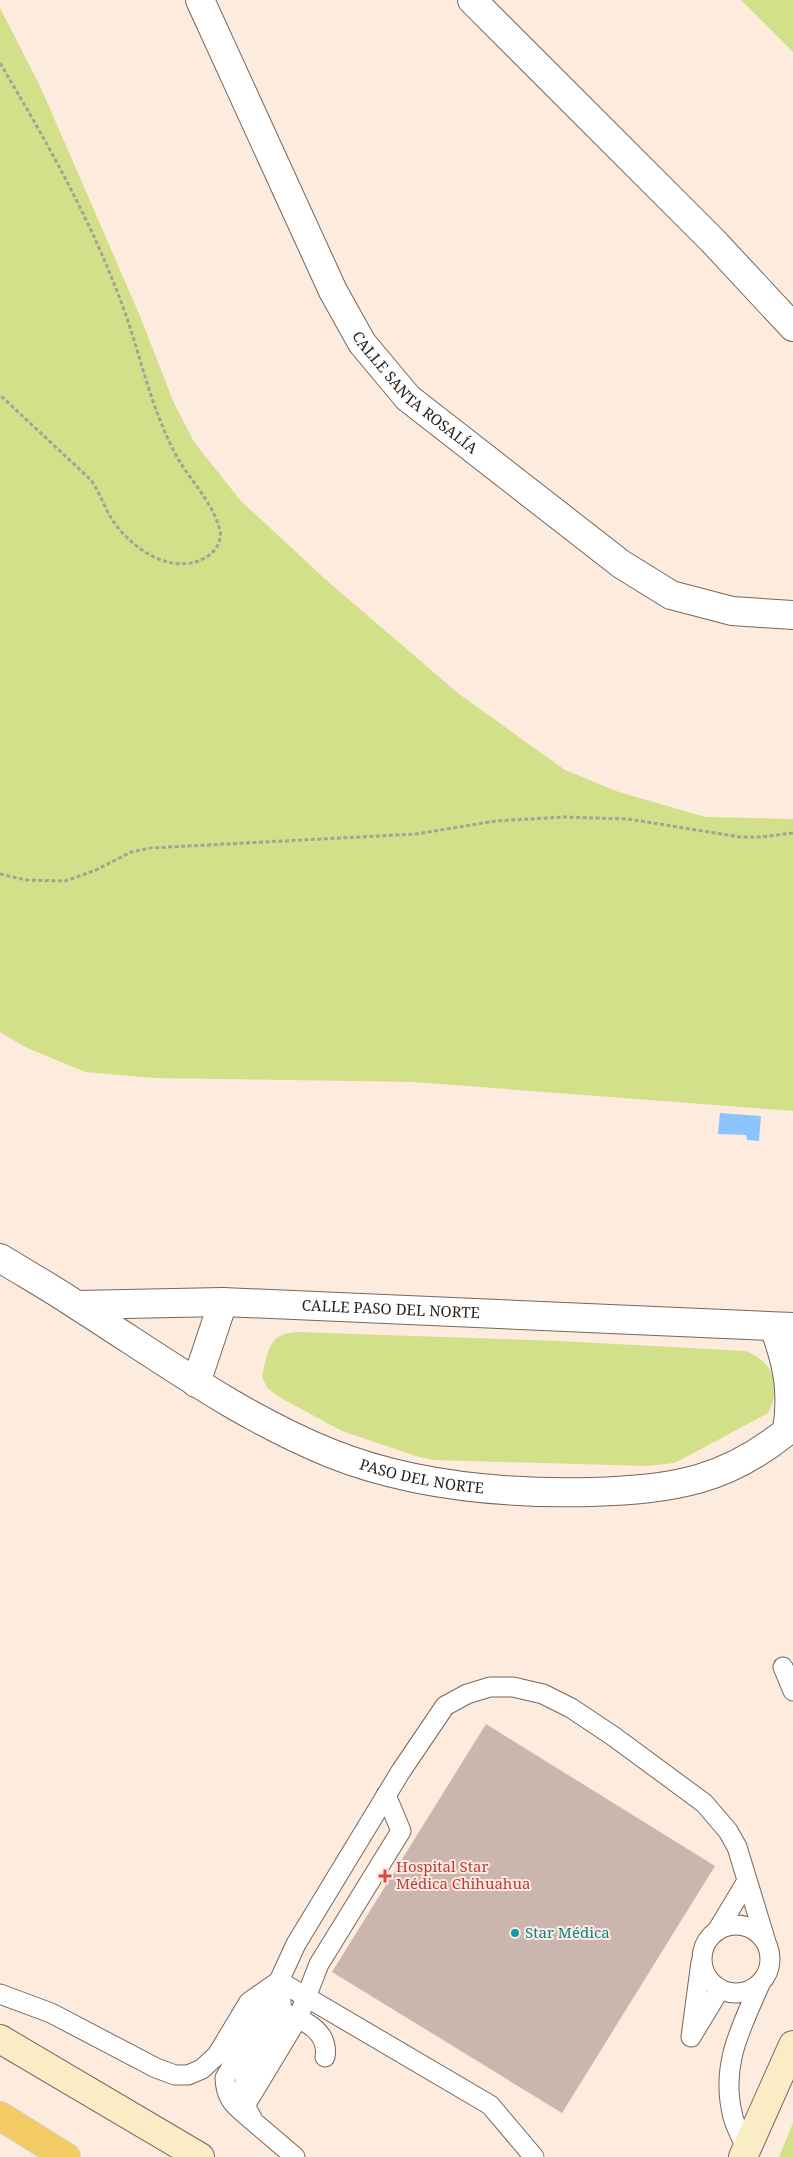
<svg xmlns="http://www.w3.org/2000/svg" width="793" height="2157" font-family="'Noto Serif',serif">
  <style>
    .green { fill: #d2e08a }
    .water { fill: #8cc5fe }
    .building { fill: #cab6ae }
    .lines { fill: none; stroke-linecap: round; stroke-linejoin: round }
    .service-casing { stroke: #76665c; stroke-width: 21 }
    .minor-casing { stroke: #76665c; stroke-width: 30 }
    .secondary-casing { stroke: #76665c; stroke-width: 30 }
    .trunk-casing { stroke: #d4d3d2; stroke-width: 30 }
    .path { stroke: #ac9f95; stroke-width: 3; stroke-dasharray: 4 2.5; stroke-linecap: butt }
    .service { stroke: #fff; stroke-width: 19 }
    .minor { stroke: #fff; stroke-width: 28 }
    .secondary { stroke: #faecc5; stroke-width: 28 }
    .trunk { stroke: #f3cb64; stroke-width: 28 }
    .health-dot { fill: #e0444e; stroke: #fdebde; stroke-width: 2 }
    .culture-dot { fill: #0f9aa8; stroke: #fdebde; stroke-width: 2 }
    .labels { text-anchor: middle; stroke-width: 4; stroke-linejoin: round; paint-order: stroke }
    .street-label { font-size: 15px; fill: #29221e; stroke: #fdebde }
    .health-label { font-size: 15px; fill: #be3a42; stroke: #fdebde; text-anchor: start }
    .culture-label { font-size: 15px; fill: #0d838f; stroke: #fdebde; text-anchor: start }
  </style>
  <rect width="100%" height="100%" fill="#fdebde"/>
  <path class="green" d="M741,0h52v52z
    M0,8l41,80 99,228 33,85 21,41 47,59 83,77 135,116 106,76 51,21 89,26 88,2v292l-379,-29 -261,-4 -68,-6 -60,-25 -25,-15z
    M297,1332l263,9 186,10c27,12 38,34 22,62l-82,44 -12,6 -27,3 -213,-6 -15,-3 -77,-26 -61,-33 -14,-10 -5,-12c6,-24 6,-43 35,-44z
    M793,2123v34h-14z"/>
  <path class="water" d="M720,1113l41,3 -2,25 -12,-1 -1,-5 -28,-1z"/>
  <path class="building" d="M486,1724l229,142 -153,247 -230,-141z"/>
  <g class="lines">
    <g class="service-casing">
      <path id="service" d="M783,1667l10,24
        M702 1959a34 34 0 1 1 68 0a34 34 0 1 1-68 0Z
        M717,1931l30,-50
        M701,1962l-10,75 29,-48
        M279,1981l3,31 -37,68 -2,15 4,14 7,13 41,35
        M0,1994l51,19 105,55 19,7h13l14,-6 15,-14 32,-53 30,-21 211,124 44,52
        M287,2014c20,7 42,19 38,43
        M246,2104l52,-86 21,-54 82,-133 -15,-36
        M254,2122c-17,-15 -28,-20 -29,-44l54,-97 17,-37 105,-173 44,-65 22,-12 23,-7h23l30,7 28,14 42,28 91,67 24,28 9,16 29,95
        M747,2149c-5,-10 -11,-21 -14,-32 -13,-51 7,-87 27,-133"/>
    </g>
    <g class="minor-casing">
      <g id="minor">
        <path id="s1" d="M200,0l133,291 29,52 46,55 213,166 50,31 61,16 61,4"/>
        <path d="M472,0l241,241 80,86"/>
        <path id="s2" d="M0,1258c26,16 53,31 78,48 82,52 161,110 252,147 82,33 173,41 261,39 82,-3 137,-10 202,-66"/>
        <path id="s3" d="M77,1305l146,-3 570,25"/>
        <path d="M774,1327c14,38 19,65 13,104"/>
        <path d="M196,1383l27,-81"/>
      </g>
    </g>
    <g class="secondary-casing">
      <path id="secondary" d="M0,2039l200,118
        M743,2157l50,-112"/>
    </g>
    <g class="trunk-casing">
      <path id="trunk" d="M0,2116l66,41"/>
    </g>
    <path class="path" d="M0,63c45,76 89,153 120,236 16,41 25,85 42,126 5,12 11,26 18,37 13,21 32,41 39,65 4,11 -1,22 -11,29 -35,23 -80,-9 -98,-40 -7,-12 -11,-25 -19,-36l-91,-85
      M0,874l26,6 39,1 31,-11 35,-18 19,-4 266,-14 80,-13 68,-4 64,2 112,18h21l32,-4"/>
    <use href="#service" class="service"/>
    <use href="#minor" class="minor"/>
    <use href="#secondary" class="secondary"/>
    <use href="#trunk" class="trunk"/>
  </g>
  <path class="health-dot" d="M382.5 1868.5h5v5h5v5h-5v5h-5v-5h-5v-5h5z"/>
  <circle class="culture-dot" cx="515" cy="1933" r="5"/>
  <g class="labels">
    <g class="street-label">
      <text dy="5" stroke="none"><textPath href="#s1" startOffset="452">CALLE SANTA ROSALÍA</textPath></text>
      <text dy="5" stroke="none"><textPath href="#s3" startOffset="314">CALLE PASO DEL NORTE</textPath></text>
      <text dy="5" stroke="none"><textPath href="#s2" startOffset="479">PASO DEL NORTE</textPath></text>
    </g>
    <g class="health-label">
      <text x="396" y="1872">Hospital Star<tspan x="396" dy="17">Médica Chihuahua</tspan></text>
    </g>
    <g class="culture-label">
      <text x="525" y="1938">Star Médica</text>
    </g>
  </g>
</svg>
